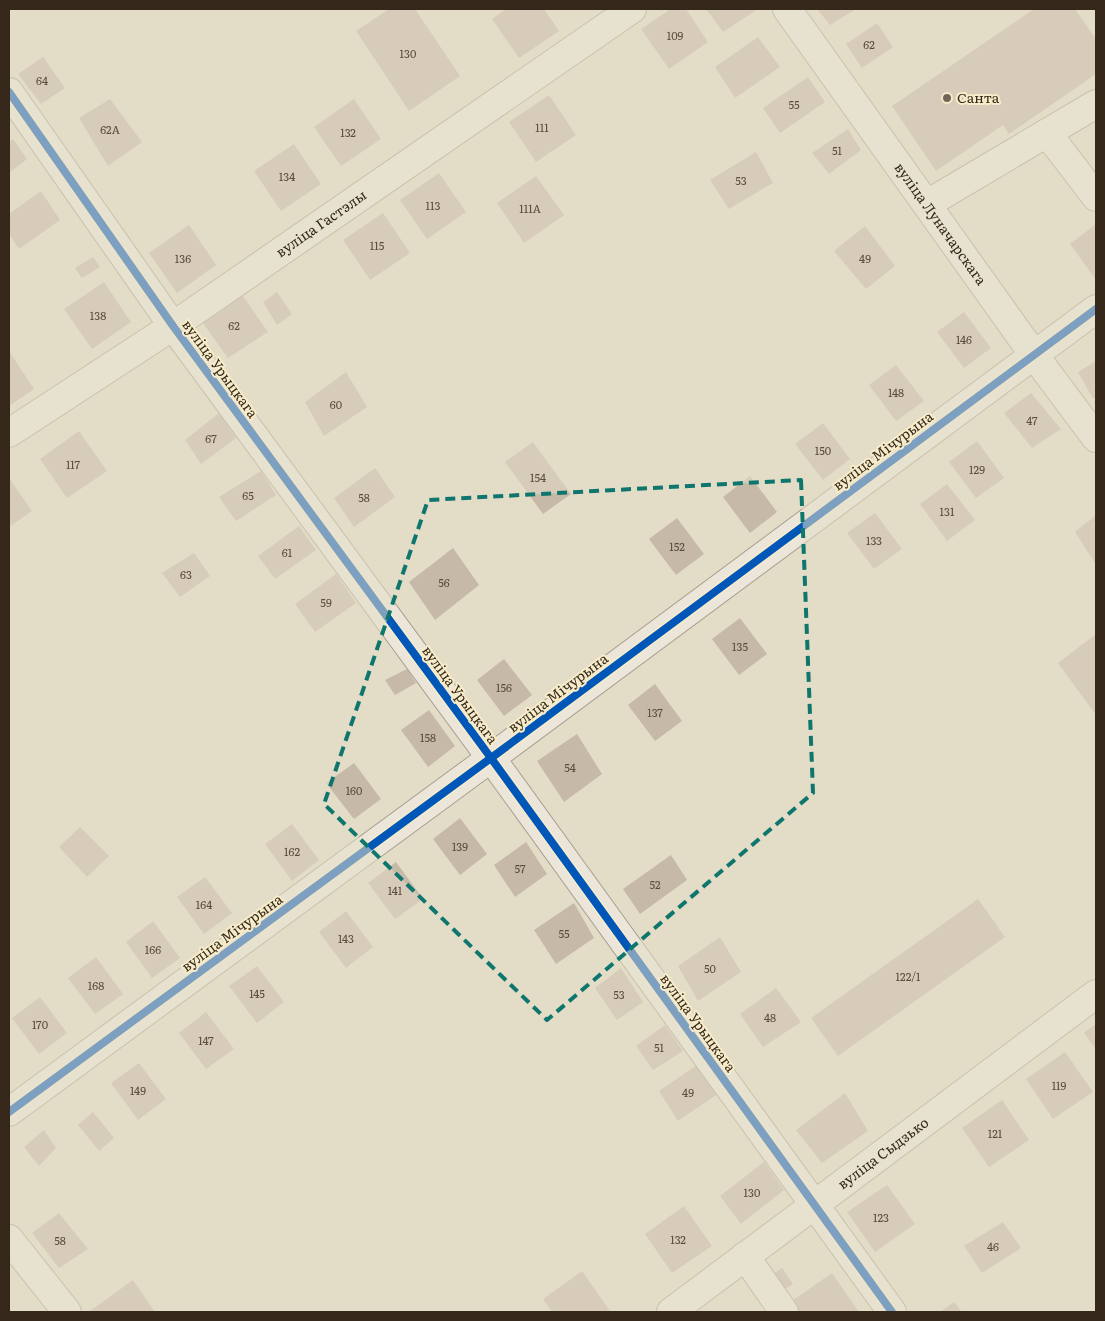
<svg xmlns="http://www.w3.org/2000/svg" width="1105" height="1321" font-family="Literata,serif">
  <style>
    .building { fill: #c7b9a8 }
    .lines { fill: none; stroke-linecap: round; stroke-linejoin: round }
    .minor-casing { stroke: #a7a091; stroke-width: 30 }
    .minor { stroke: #ebe6d9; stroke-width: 28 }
    .cycleway-casing { stroke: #f7ecca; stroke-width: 11 }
    .cycleway { stroke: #0057b8; stroke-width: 8 }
    .marked { fill: none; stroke: #0f766e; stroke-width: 4; stroke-dasharray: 10 6; stroke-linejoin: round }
    .poi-dot { fill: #726757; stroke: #f7ecca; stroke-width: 2 }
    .labels { text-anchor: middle; stroke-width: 4; stroke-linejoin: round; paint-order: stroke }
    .number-label { font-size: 11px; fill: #5a4c3e }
    .poi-label { font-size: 14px; fill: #35281a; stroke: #f7ecca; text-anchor: start }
    .street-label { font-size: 14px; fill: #35281a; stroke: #f7ecca }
  </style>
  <rect width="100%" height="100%" fill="#e3dcc7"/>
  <path class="building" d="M389,9h26l45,67 -51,35 -53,-80z
    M506,9h38l15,22 -40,27 -27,-39z
    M671,9h15l22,33 -39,27 -28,-40z
    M706,9h52l-35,23z
    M817,9h39l-26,16z
    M1034,9h41l21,30v35l-87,60 -6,-9 -67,46 -44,-65z
    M877,23l16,24 -31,21 -16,-24z
    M758,37l22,30 -45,31 -20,-31z
    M43,57l22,31 -24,16 -23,-30z
    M808,77l17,25 -45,31 -17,-25z
    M549,95l27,40 -40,27 -27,-40z
    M110,99l32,43 -34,24 -29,-48z
    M354,99l27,40 -40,27 -27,-39z
    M848,129l13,21 -32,24 -17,-21z
    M13,139l14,20 -18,14v-31z
    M294,144l27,40 -40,27 -27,-40z
    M756,152l17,31 -44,26 -19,-29z
    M439,173l27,39 -39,27 -27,-39z
    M536,176l28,39 -40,28 -27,-40z
    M41,191l19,29 -41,29 -10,-15v-20z
    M383,213l27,40 -40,27 -27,-40z
    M1096,224v56l-26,-36z
    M189,225l27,40 -39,28 -28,-40z
    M865,226l30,40 -29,23 -32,-38z
    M93,257l7,10 -18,11 -7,-10z
    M104,282l27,40 -39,27 -28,-40z
    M240,292l28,40 -40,26 -28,-39z
    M277,292l15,22 -15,11 -14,-23z
    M964,312l27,36 -27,20 -27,-36z
    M9,351l25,38 -25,17z
    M1096,361v36l-3,2 -15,-27z
    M896,365l28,36 -28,20 -27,-36z
    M346,372l21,35 -43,29 -19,-34z
    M1031,393l30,36 -29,19 -28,-35z
    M219,413l17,25 -35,26 -16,-24z
    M823,423l27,36 -27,21 -28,-36z
    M79,431l28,40 -40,27 -27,-39z
    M977,441l27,37 -28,20 -27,-36z
    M533,442l38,52 -28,20 -38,-52z
    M375,468l20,29 -41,30 -20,-29z
    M261,471l15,24 -40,26 -17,-24z
    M750,476l27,36 -27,21 -27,-36z
    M9,478l23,33 -23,16z
    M947,484l28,36 -28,21 -27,-37z
    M875,513l27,36 -28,20 -27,-36z
    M1096,515v50l-21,-33z
    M677,518l27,36 -28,21 -27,-36z
    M299,526l17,24 -41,29 -17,-23z
    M453,548l26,37 -44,35 -26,-38z
    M194,553l16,23 -30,21 -18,-24z
    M336,574l20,29 -41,29 -20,-28z
    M740,618l27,36 -28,21 -27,-36z
    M1096,634v81l-38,-52z
    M504,659l28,36 -28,21 -27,-36z
    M407,669l9,14 -21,12 -10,-15z
    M655,684l27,37 -27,20 -27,-36z
    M429,710l26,36 -27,21 -27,-37z
    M577,734l25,40 -38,28 -27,-41z
    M354,763l27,36 -27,20 -28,-36z
    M460,818l27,36 -27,21 -27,-36z
    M292,824l27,36 -27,21 -27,-37z
    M80,827l29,29 -22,21 -28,-30z
    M526,842l21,32 -32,23 -21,-32z
    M671,855l16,25 -47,34 -17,-25z
    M396,862l27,37 -28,20 -27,-36z
    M205,877l27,36 -28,21 -27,-37z
    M978,899l27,38 -167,119 -27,-38z
    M574,903l20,35 -38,26 -22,-34z
    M346,911l27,36 -27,21 -27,-36z
    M153,921l27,37 -28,20 -26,-36z
    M720,937l21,35 -43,29 -20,-35z
    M96,957l27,37 -28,20 -27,-36z
    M257,966l27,36 -27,21 -28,-37z
    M621,968l22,34 -26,18 -22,-32z
    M776,988l25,34 -38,25 -23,-33z
    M40,997l27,36 -28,21 -27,-36z
    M206,1012l28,37 -28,20 -27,-36z
    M1096,1024v25l-12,-16z
    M665,1025l18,26 -30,19 -17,-24z
    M1065,1052l28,40 -40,27 -27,-40z
    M139,1063l27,36 -28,21 -27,-37z
    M697,1065l19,30 -38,26 -19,-30z
    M845,1093l23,38 -46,32 -26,-33z
    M1002,1100l27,40 -40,27 -27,-39z
    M93,1112l21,26 -15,13 -21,-26z
    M44,1130l12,18 -17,18 -15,-19z
    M764,1162l20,28 -43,34 -21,-28z
    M887,1185l28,39 -40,28 -28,-40z
    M684,1206l28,40 -40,27 -27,-39z
    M59,1213l29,36 -29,19 -27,-35z
    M1003,1222l18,26 -39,25 -18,-27z
    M782,1268l11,16 -14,9 -11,-15z
    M582,1271l28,40 -58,1 -9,-13z
    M832,1273l27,39h-60l-7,-11z
    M133,1280l22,32 -65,-1z
    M954,1302l8,10h-22z"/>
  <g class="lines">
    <g class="minor-casing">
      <g id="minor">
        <path id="s1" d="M787,9l247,346 62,83"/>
        <path d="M9,92l164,234 318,432 401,554"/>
        <path d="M1047,133l49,64"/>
        <path d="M927,204l169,-100"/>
        <path id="s2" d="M9,433l164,-107 459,-317"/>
        <path d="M9,1112l482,-354 605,-449"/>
        <path d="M9,1239l58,73"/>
        <path d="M745,1256l39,56"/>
        <path id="s3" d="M671,1312l425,-318"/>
      </g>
    </g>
    <use href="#minor" class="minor"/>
    <g class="cycleway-casing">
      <path id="cycleway" d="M9,92l164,234 318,432 401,554
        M9,1112l482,-354 605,-449"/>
    </g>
    <use href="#cycleway" class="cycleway"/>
  </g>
  <path d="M0 0H1105V1321H0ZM801,480l12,313 -266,227 -223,-216 104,-304z" fill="#e3dcc7" fill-opacity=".55" fill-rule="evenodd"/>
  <path class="marked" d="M801,480l12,313 -266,227 -223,-216 104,-304z"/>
  <circle class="poi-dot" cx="947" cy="98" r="5"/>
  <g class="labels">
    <g class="number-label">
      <text x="675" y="40">109</text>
      <text x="869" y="49">62</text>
      <text x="408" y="58">130</text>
      <text x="42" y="85">64</text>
      <text x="794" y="109">55</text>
      <text x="542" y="132">111</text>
      <text x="110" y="134">62А</text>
      <text x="348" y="137">132</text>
      <text x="837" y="155">51</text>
      <text x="287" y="181">134</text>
      <text x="741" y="185">53</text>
      <text x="433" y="210">113</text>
      <text x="530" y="213">111А</text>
      <text x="377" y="250">115</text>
      <text x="183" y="263">136</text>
      <text x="865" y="263">49</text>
      <text x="98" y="320">138</text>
      <text x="234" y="330">62</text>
      <text x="964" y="344">146</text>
      <text x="896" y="397">148</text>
      <text x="336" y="409">60</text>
      <text x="1032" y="425">47</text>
      <text x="211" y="443">67</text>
      <text x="823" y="455">150</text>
      <text x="73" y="469">117</text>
      <text x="977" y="474">129</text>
      <text x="538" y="482">154</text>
      <text x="248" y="500">65</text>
      <text x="364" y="502">58</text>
      <text x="947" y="516">131</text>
      <text x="874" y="545">133</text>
      <text x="677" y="551">152</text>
      <text x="287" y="557">61</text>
      <text x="186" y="579">63</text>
      <text x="444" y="587">56</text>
      <text x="326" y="607">59</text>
      <text x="740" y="651">135</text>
      <text x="504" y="692">156</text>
      <text x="655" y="717">137</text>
      <text x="428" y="742">158</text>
      <text x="570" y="772">54</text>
      <text x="354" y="795">160</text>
      <text x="460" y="851">139</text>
      <text x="292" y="856">162</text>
      <text x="520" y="873">57</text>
      <text x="655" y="889">52</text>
      <text x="395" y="895">141</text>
      <text x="204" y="909">164</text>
      <text x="564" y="938">55</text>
      <text x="346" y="943">143</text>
      <text x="153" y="954">166</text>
      <text x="710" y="973">50</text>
      <text x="908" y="981">122/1</text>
      <text x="96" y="990">168</text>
      <text x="257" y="998">145</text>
      <text x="619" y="999">53</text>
      <text x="770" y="1022">48</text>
      <text x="40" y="1029">170</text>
      <text x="206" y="1045">147</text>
      <text x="659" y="1052">51</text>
      <text x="1059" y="1090">119</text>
      <text x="138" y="1095">149</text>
      <text x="688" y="1097">49</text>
      <text x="995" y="1138">121</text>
      <text x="752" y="1197">130</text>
      <text x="881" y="1222">123</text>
      <text x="678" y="1244">132</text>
      <text x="60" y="1245">58</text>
      <text x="993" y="1251">46</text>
    </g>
    <g class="poi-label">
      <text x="957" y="103">Санта</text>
    </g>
    <g class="street-label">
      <text dy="5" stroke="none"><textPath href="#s2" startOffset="376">вуліца Гастэлы</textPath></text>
      <text dy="5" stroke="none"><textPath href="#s1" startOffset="264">вуліца Луначарскага</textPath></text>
      <text transform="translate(220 369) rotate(54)" y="5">вуліца Урыцкага</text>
      <text transform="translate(883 451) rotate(-37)" y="5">вуліца Мічурына</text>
      <text transform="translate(558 693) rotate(-37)" y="5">вуліца Мічурына</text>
      <text transform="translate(460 695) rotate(54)" y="5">вуліца Урыцкага</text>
      <text transform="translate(232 933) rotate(-36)" y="5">вуліца Мічурына</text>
      <text transform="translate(698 1023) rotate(54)" y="5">вуліца Урыцкага</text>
      <text dy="5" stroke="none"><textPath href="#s3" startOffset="265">вуліца Сыдзько</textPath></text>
    </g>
  </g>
  <rect width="1105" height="1321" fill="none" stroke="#35281a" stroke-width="20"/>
</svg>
